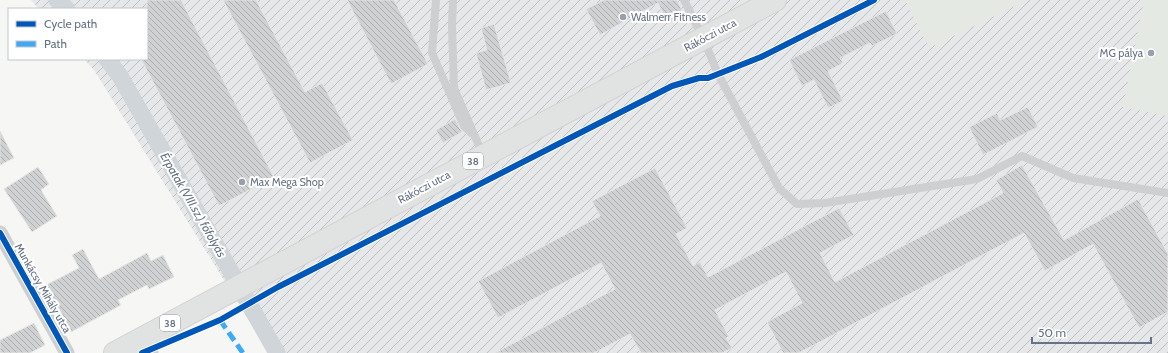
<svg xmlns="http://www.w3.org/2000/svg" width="1168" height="353" font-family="Cabin,sans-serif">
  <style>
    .industrial { fill: url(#industrial-furrows) }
    .green { fill: #e5e9e4 }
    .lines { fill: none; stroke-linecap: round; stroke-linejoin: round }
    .canal { stroke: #d0d5d9; stroke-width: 17 }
    .building { fill: url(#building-back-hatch); stroke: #e6e6e5 }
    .primary-casing { stroke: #d2d2d3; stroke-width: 24 }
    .service { stroke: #cecfd0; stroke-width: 8 }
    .minor { stroke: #cecfd0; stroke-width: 15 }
    .primary { stroke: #e1e2e2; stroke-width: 22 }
    .quiet { stroke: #3fa9f5; stroke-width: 5; stroke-dasharray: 10 5; stroke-linecap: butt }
    .cycleway-casing { stroke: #fff; stroke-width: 8 }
    .cycleway { stroke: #0057b8; stroke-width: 6 }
    .poi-dot { fill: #98a0ac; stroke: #fff; stroke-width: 1.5 }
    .labels { text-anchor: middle; stroke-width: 4; stroke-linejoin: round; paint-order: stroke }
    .shield { fill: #fff; stroke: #949caa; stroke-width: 1 }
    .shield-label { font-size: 10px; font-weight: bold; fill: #667285 }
    .poi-label { font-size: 11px; fill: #667285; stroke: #fff; text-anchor: start }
    .street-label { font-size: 11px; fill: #667285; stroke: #fff }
    .water-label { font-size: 12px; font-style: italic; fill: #637381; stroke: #fff }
  </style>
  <defs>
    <pattern id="industrial-furrows" width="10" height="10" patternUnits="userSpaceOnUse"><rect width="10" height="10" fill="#e6e7e8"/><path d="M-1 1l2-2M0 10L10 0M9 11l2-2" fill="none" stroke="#bec0c2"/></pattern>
    <pattern id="building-back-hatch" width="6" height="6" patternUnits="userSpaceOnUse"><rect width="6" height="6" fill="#d0d1d2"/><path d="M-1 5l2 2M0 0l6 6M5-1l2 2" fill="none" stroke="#adaeb0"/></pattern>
  </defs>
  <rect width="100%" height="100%" fill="#f6f6f5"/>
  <path class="industrial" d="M31,0h1137v353h-899l-175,-283 -10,-11h63v-50h-108z"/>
  <path class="green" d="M905,0h119l1,1 -96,47z
    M1144,0h24v116l-45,-9z"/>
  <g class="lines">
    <path class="canal" d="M57,0l10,9
      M107,59l13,17 157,277"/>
  </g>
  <path class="building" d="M147,0h34l93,177 -55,29 -78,-147h6z
    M223,0h33l49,92 17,-9 31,57 -43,23z
    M347,0h47l34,64 -37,20z
    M604,0h73l7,15 -16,9 -10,-21 -58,32 -14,-26z
    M886,11l11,23 -25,12 -2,-3 -30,15 3,5 -15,8 15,30 -15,7 -14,-28 -12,6 -13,-26z
    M494,24l17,59 -25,7 -10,-37 11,-3 -6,-22z
    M1028,107l10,20 -55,28 -14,-28 28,-14 3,7z
    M455,119l7,13 -19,11 -7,-13z
    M0,131l14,27 -14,7z
    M1022,165l42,75 74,-41 30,55v58l-29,16 -46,-84 -48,27 -21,-38 -225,120h-16l-16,-31 35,-19 -16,-31 -71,38 14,27 -3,1 6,10 -10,5h-81l-11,-19 -36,19h-99l120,-64 -14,-26 -103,55 -20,-37 122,-65 -8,-15 63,-33 32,60 -11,6 17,32 7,-4 8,15 131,-69 15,27 -34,18 15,29 168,-89 -7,-13z
    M38,167l11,17 -8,6 16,26 -25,16 -28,-43z
    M83,249l16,30 48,-26 4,8 12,-6 11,22 -25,12 -2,-4 -29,15 3,5 -50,27 -25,-47 33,-17 -7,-13z
    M34,323l11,22 -15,8h-30v-13z"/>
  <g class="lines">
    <g class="primary-casing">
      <path id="primary" d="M115,353l660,-353"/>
    </g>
    <path class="service" d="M436,0l-4,53 32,73 7,7
      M453,0l-1,26 2,62 29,67
      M684,0l19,38 15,36 61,114 18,16 28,-1 152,-24 45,-23 51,22 95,15"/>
    <path class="minor" d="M0,233l67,120
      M143,338l8,15"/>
    <use href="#primary" class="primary"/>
    <path class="quiet" d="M220,320l23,33"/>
    <g class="cycleway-casing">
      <path id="cycleway" d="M0,233l67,120
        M142,353l78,-33 58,-33 394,-201 27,-8h9l53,-21 113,-57"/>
    </g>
    <use href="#cycleway" class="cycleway"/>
  </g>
  <g class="poi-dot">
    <circle cx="623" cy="17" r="4"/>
    <circle cx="1151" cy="53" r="4"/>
    <circle cx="242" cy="182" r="4"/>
  </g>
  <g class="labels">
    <g class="shield">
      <rect x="463" y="153" width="20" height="16" rx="3"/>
      <rect x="160" y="315" width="20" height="16" rx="3"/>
    </g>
    <g class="shield-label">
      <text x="473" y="165">38</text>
      <text x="170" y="327">38</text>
    </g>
    <g class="poi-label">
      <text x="631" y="21">Walmerr Fitness</text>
      <text x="1143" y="57" text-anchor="end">MG pálya</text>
      <text x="250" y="186">Max Mega Shop</text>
    </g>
    <g class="street-label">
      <text transform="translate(710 35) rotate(-28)" y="4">Rákóczi utca</text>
      <text transform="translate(424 187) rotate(-28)" y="4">Rákóczi utca</text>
      <text transform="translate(43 288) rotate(60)" y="4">Munkácsy Mihály utca</text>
    </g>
    <g class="water-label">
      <text transform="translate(193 205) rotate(60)" y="4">Érpatak (VIII.sz.) főfolyás</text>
    </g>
  </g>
  <rect x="8" y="8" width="140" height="52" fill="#ffffff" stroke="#c2c7ce"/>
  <rect x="16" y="21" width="20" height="6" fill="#0057b8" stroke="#c2c7ce"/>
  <text x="44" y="28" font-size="12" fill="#667285">Cycle path</text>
  <rect x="16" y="41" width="20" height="6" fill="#3fa9f5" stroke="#c2c7ce"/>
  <text x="44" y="48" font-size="12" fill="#667285">Path</text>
  <path d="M1032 337v6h119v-6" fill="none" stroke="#667285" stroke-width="2"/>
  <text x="1038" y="337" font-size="12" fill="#667285" stroke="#ffffff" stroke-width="3" paint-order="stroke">50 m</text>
</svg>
